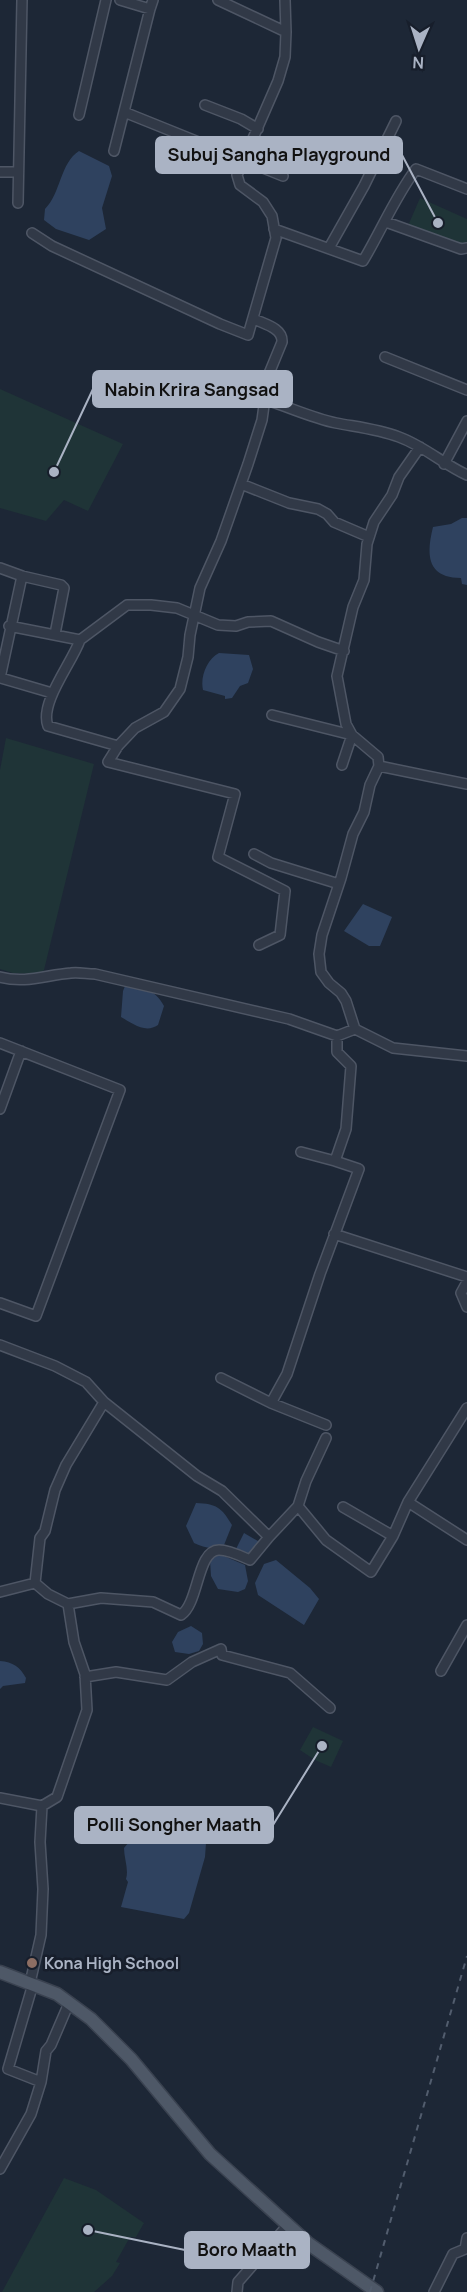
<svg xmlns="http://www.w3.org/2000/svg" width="467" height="2292" font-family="Manrope,sans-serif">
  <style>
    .green { fill: #1f3437 }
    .water { fill: #2f425f }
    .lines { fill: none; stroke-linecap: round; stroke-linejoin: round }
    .minor-casing { stroke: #4e5665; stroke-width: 12 }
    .major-casing { stroke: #3a4250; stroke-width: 15 }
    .minor { stroke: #313947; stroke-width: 9 }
    .major { stroke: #4e5867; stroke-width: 12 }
    .rail { stroke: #525d6e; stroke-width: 2; stroke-dasharray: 6 6; stroke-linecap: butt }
    .education-dot { fill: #8d6e63; stroke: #171e2b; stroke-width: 2 }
    .labels { text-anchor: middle; stroke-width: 5; stroke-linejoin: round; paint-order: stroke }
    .poi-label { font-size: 16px; font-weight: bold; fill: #aab3c4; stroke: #171e2b; text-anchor: start }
    .leader { fill: none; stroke: #aab3c4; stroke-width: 2 }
    .callout-dot { fill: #aab3c4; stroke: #171e2b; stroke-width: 2 }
    .callout { fill: #aab3c4; stroke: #aab3c4; stroke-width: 2 }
    .callout-label { font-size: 18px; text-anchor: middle; font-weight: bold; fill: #111 }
  </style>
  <rect width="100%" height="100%" fill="#1d2736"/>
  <path class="green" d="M420,198l47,21v30l-60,-21z
    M0,389l123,55 -35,67 -24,-11 -18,21 -46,-13z
    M6,738l88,26 -50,206 -3,4 -28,-1 -13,-4v-199z
    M313,1727l30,14 -12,26 -16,-7 -15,-10z
    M64,2178l32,12 48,33 -8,14h-6l-14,25 4,1 -8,13 -18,16h-92z"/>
  <path class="water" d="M79,151l30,15 3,10 -10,32 4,21 -17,11 -33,-11 -12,-9 1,-11c16,-16 15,-46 34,-58z
    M462,518h5v67l-5,-1 -1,-6c-34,0 -35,-23 -28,-51l18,-3z
    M219,653l30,2 4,14 -5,14 -8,3 -8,12 -7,1v-3l-22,-6c-3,-13 4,-31 16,-37z
    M363,904l29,13 -12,29h-11l-25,-15z
    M125,986c20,3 29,2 39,20l-6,19c-13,9 -26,-2 -37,-8l2,-26z
    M196,1503c21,1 25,4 36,22l-8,20c-12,5 -19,3 -30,-2l-8,-17z
    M244,1533l19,11 -11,18 -19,-7z
    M219,1554l26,11 3,16 -3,8 -7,3 -20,-3 -7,-13 -1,-16z
    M276,1560l34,28 9,11 -15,26 -46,-30 -3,-12 9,-19z
    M191,1626l11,7 1,11 -4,7 -10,3 -14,-2 -3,-10 6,-10z
    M0,1661c13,1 20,6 26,17l-1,5 -22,3 -3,3z
    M147,1830l24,3 35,10 -1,14 -16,56 -5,6 -63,-12 7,-25 -2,-3c3,-9 -2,-21 -2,-31l14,-17z"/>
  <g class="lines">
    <g class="minor-casing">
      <path id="minor" d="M120,0l30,9 3,-9
        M218,0l68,32 -1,-32
        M205,105l36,14 17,10
        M124,112l159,64
        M79,115l27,-115
        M114,151l36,-142
        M0,172h18
        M18,203l4,-203
        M386,222l75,27 6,-1
        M274,229l89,32c18,-30 32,-64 53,-92l51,20
        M32,233l20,13 168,78 28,11 28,-97 -4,-22 -9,-14 -23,-17 -3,-10 41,-94 7,-24 1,-25
        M329,248l35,-62 32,-65
        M254,319c10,5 29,9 28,23l-14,34 -6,44 -14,44 -27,77 -21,47 -10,47 -2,22 -8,32 -16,23 -29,16 -17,18 -10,16 127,32 -17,63 67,34 -5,44 -21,10
        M385,357l82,33
        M190,378c25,10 50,14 76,22 23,7 46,18 70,23 21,4 42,6 63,14 25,9 44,27 68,38
        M420,447l-21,30 -7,18 -18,27 -7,22 -3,36 -11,27 -16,69 9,48 6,11 26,22 1,9 -9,19 -6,27 -11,22 -12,44 -19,57 -3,19 2,18 8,11 12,10 5,8 9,28 38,19 74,8
        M444,464l23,-43
        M241,484l48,19 29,6 9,5 7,8 35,15
        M0,568l22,8
        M9,626l71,14 47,-35h24l26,3 41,17 18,1 12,-4 23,-1 47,21 26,9
        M80,640c-8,23 -41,63 -32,86l70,20
        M0,678l22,-102 39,9 3,3 -9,46
        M1,678l51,15
        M272,715l80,20 -10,30
        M379,766l88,18
        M254,854l17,9 68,21
        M0,977c25,7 46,-2 71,-4 8,-1 16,1 24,1l194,45 48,17
        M0,1043l120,47 -84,226 -36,-13
        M0,1109l21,-58
        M301,1152l34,9
        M334,1234l133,43
        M467,1282l-6,11 6,14
        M0,1345l55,21 31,16 18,20 93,74 25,15 47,46 29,-31 28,34 45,32 22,-36 15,-34 59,-94
        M221,1378l50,25 55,22
        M271,1403l16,-29 33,-100 39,-105 -24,-8 11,-32 5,-63 -14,-14v-16l18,-7
        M408,1502l59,38
        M298,1506l8,-25 20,-43
        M343,1507l50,29
        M35,1583l13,11 20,10 33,-6 52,4 28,13c18,-12 16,-65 38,-65 10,0 22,6 31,10l19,-23
        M35,1583l5,-45 5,-7 10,-41 11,-25 38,-63
        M0,1592l35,-9
        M441,1671l26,-46
        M85,1677l31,-5 51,8 25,-18 29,-13 1,6 68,18 40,35
        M0,1798l42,8
        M42,1806l15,-9 30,-87 -2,-36 -11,-32 -6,-38
        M30,1983l11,-48 2,-46 -3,-47 2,-36
        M33,1984l-25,85 33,13
        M0,2169l31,-55 10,-32 5,-31 5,-6 18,-42
        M237,2292l1,-10 50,-57
        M434,2292l19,-38 12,-5 2,-11"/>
    </g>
    <g class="major-casing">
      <path id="major" d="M0,1972l57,22 34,25 40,40 79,95 99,90 68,48"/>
    </g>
    <use href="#minor" class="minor"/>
    <use href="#major" class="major"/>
    <path class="rail" d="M370,2292l97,-336"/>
  </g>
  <circle class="education-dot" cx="32" cy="1963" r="6"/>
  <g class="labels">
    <g class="poi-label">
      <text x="44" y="1969">Kona High School</text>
    </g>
  </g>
  <path class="leader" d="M438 223L402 155M54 472L93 389M322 1746L273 1825M88 2230L185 2250"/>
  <g class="callout-dot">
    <circle cx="438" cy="223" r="6"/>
    <circle cx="54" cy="472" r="6"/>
    <circle cx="322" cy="1746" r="6"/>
    <circle cx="88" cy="2230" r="6"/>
  </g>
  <g class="callout">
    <rect x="156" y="137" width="246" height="36" rx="6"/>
    <rect x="93" y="371" width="199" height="36" rx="6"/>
    <rect x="75" y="1807" width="198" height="36" rx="6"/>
    <rect x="185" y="2232" width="124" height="36" rx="6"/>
  </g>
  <g class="callout-label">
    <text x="279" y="161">Subuj Sangha Playground</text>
    <text x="192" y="396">Nabin Krira Sangsad</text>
    <text x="174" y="1831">Polli Songher Maath</text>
    <text x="247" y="2256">Boro Maath</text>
  </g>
  <g transform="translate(419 48) rotate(183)" stroke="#171e2b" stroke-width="4.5" paint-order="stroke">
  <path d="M0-4.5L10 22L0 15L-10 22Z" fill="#aab3c4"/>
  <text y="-9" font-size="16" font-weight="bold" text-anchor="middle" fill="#aab3c4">N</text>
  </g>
</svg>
